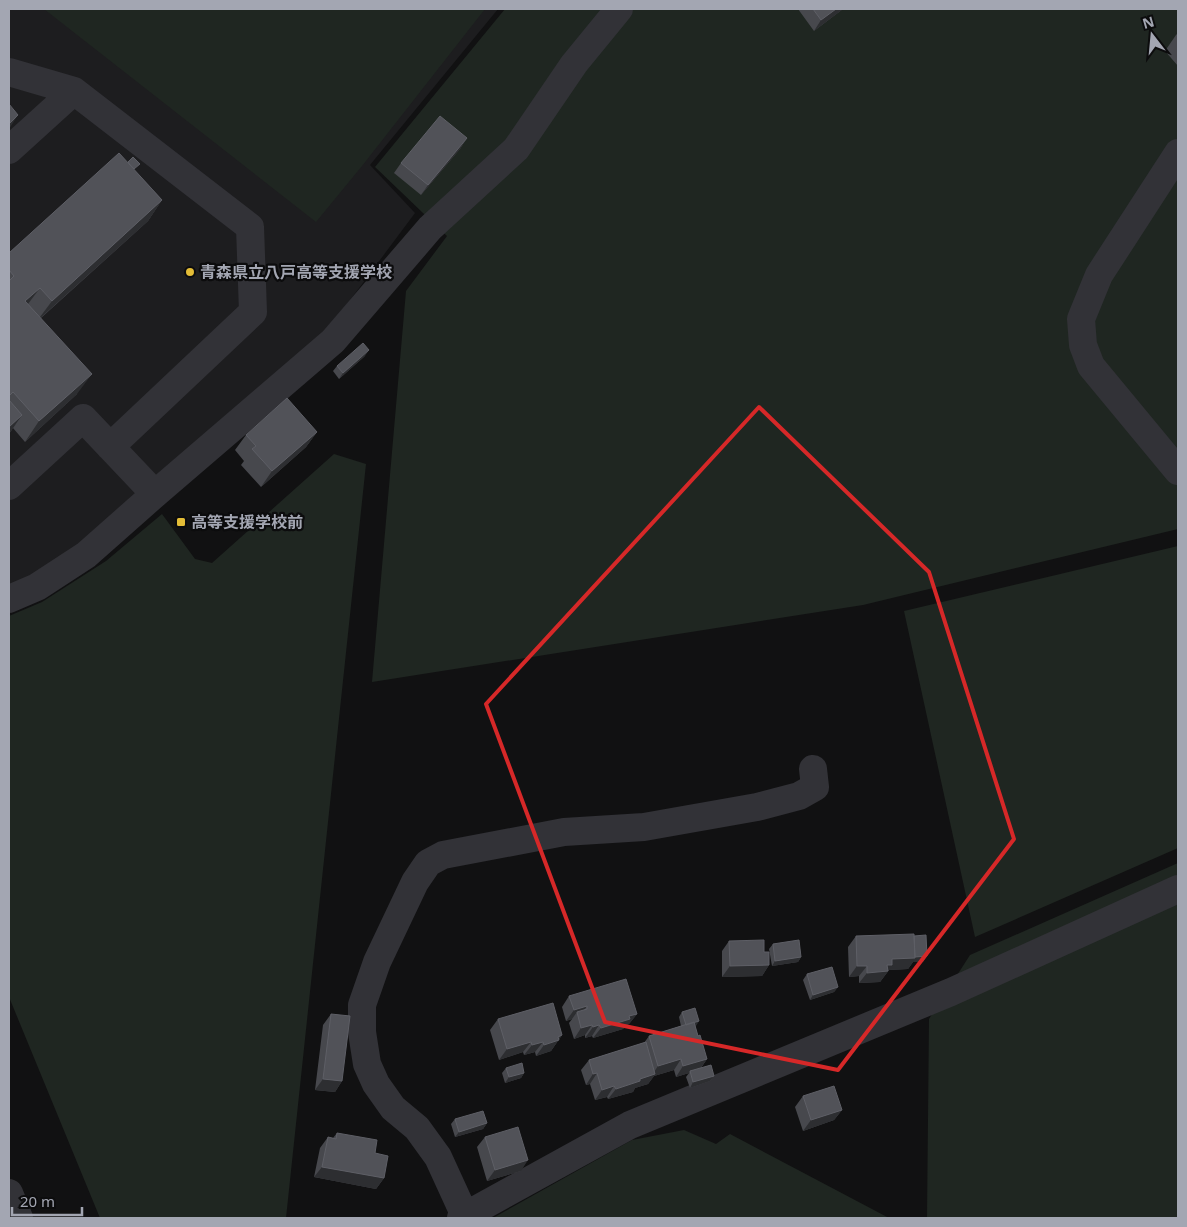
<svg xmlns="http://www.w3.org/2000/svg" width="1187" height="1227" font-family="'Noto Sans','Noto Sans JP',sans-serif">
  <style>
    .built { fill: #1d1d1f }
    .green { fill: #1f2621 }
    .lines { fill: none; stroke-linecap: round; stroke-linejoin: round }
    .minor { stroke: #323237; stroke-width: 28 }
    .wall { fill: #47484d }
    .shaded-wall { fill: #2d2e31 }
    .building { fill: #515258; stroke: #5e5f66 }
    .marked { fill: none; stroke: #d62828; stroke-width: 4; stroke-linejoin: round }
    .poi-dot { fill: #e4bd37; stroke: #0c0c0d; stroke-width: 2 }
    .labels { text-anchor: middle; stroke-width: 4.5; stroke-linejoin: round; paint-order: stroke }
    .poi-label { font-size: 16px; font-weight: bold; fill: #a3a6b2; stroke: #0c0c0d; text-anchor: start }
  </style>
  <rect width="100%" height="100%" fill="#111112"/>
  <path class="built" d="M9,9h489l-128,156 45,48 -88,118 -172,163 -146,105z"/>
  <path class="green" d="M44,9h441l-123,157 -46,56z
    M505,9h673v520l-315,76 -491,77 34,-391 41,-55 -72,-69z
    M334,454l32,10 -80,754h-186l-91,-221v-381l33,-14 64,-41 56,-47 33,45 17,4z
    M1178,546v302l-203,89 -71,-326z
    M1178,863v355h-251l2,-199 41,-64z
    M684,1130l32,14 14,-10 159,84h-396l139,-78z"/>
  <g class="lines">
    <path class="minor" d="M9,72l65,19 176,136 3,85 -143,135
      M9,150l65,-59
      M1178,153l-79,122 -18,44 2,26 8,21 87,105
      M9,486l74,-68 72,76
      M9,599l28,-12 49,-32 69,-61 178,-153 97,-113 86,-79 58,-85 45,-55
      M9,1193l10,25
      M465,1216l-27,-59 -21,-29 -24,-20 -17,-24 -9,-20 -5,-32v-27l15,-43 38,-80 13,-19 15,-8 121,-23 80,-5 113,-20 42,-11 16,-9 -2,-18
      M461,1218l169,-93 321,-133 227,-103"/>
  </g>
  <path class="wall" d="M798,9h45l-29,22z
    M1178,33v33l-13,-15 11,-16z
    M467,138l-7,11 -39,46 -27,-22 7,-10z
    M135,171l27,29 -14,21 -107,97 36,76 -52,48 -12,-14 -4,6v-181z
    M365,356l-26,23 -6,-8 4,-5z
    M317,432l-11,15 -45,40 -20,-22 3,-4 -9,-11 11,-15z
    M856,936h58l9,26h-10l-5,7 -19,1 -9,12 -21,1v-7l-10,1 -1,-30z
    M729,941l35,11 5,13 -7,11 -40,1v-26z
    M773,944l28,13 -3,5 -26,4 -3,-17z
    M807,974l31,13 -4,5 -24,8 -7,-20z
    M569,996l68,18 -8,10 -3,1 -3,4 -30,9 -1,-2 -7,2v-3l-11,4 -5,-16 3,-4 -6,2 -4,-14z
    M682,1012l17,9 -4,5 3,10 9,23 -6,9 13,8 -4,5 -20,7 -4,-11 3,-4 -13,4 -2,-7 -20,6 -6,8 -13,4 -2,4 -25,7 -1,-2 -12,3 -5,-16 -4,1 -5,-15 8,-10 55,-17 5,-7 32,-10 -2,-9z
    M331,1014l11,67 -7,11 -20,-2 8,-65z
    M498,1019l64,16 -11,16 -15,5 -1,-4 -11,3 -1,-3 -24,8 -9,-30z
    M506,1068l18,5 -3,5 -16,5 -3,-10z
    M803,1096l39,14 -8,10 -31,11 -8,-24z
    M455,1119l32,4 -4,6 -28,8 -4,-13z
    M337,1133l38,20 9,25 -8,11 -62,-12 6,-29 8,-11 5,1z
    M485,1137l36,34 -34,10 -10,-34z"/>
  <path class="shaded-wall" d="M836,9h7l-29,22 7,-11z
    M18,115l-9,14v-5z
    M467,138l-7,11 -39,46 7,-10z
    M162,200l-14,21 -111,100 15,-20z
    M40,288l-15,20v-7z
    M369,350l-4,6 -26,23 4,-6z
    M92,374l-15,20 -52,48 14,-21z
    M22,415l-13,19v-7z
    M317,432l-11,15 -45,40 11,-16z
    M927,956l-4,6h-10l-5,7 -19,1 -9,12 -21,1 8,-10 25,-14 23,-2z
    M801,957l-3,5 -26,4 3,-5z
    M769,965l-7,11 -40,1 8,-11z
    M857,966h10l-8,10 -10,1z
    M838,987l-4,5 -24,8 3,-5z
    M587,1006l-8,11 -2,-5 -5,7 -6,2 8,-11z
    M637,1014l-8,10 -3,1 -3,4 -30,9 8,-10 28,-12z
    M699,1021l-3,5 -14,4 4,-5z
    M592,1025l-7,10 -11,4 7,-11z
    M599,1025l-7,11 -7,2 8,-11z
    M562,1035l-11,16 -15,5 8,-11 14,-8z
    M531,1042l-8,10 -24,8 8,-11z
    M543,1042l-8,10 -11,3 8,-10z
    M681,1059l-7,11 -20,6 -6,8 -13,4 -2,4 -25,7 8,-10 24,-10 12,-4 6,-9z
    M707,1059l-7,10 -10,2 -1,2 -13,4 7,-11z
    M524,1073l-3,5 -16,5 4,-6z
    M597,1073l-7,11 -4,1 7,-11z
    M714,1076l-4,5 -20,7 3,-6z
    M323,1079l19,2 -7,11 -20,-2z
    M614,1086l-7,11 -12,3 7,-10z
    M842,1110l-8,10 -31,11 8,-11z
    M487,1123l-4,6 -28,8 4,-5z
    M528,1160l-7,11 -34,10 8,-11z
    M322,1167l62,11 -8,11 -62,-12z"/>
  <path class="building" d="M813,9h23l-15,11z
    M9,104l9,11 -9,9z
    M440,116l27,22 -39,47 -27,-22z
    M119,153l43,47 -110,101 -12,-13 -15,13 67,73 -53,47 -26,-29 -4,4v-115l5,-5 -5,-6v-17z
    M133,157l7,7 -6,5 -6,-7z
    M363,343l6,7 -26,23 -6,-7z
    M287,398l30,34 -45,39 -20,-22 4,-3 -10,-11z
    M9,400l13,15 -13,12z
    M914,934l1,24 -23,1v6h-5l1,6 -21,2v-7h-10l-1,-30z
    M926,935l1,21 -12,1 -1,-21z
    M764,940v12h5v13l-39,1 -1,-25z
    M799,940l2,17 -26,4 -2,-17z
    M832,967l6,20 -25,8 -6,-21z
    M626,979l11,35 -8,2 1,3 -29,9 -2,-3 -6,2 -1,-2 -11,3 -4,-16 10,-3v-3l-13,4 -5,-14z
    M553,1003l9,32 -4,2 1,3 -15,5 -1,-3 -11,3 -1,-3 -24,7 -9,-30z
    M695,1008l4,13 -13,4 -4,-13z
    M331,1014l19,2 -8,65 -19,-2z
    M694,1022l4,14 2,-1 7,24 -24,7 -2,-7 -23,7 -9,-30z
    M646,1042l9,32 -15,5v2l-24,8 -2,-3 -12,4 -5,-17 -4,1 -4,-14z
    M522,1063l2,10 -15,4 -3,-9z
    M711,1065l3,11 -21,6 -3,-11z
    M834,1086l8,24 -31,10 -8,-24z
    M483,1111l4,12 -28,9 -4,-13z
    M518,1127l10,33 -33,10 -10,-33z
    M337,1133l40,7 -2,13 13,3 -4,22 -62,-11 6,-30 8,2z"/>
  <path class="marked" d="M759,407l170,165 85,267 -176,231 -233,-48 -119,-318z"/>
  <g class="poi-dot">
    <circle cx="190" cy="272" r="5"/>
    <rect x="176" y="517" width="10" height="10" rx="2.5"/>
  </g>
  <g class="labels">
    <g class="poi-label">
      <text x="200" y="278">青森県立八戸高等支援学校</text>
      <text x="191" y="528">高等支援学校前</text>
    </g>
  </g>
  <rect width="1187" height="1227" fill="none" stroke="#a3a6b2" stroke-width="20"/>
  <g transform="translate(1152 35) rotate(344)" stroke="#0c0c0d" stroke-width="4" paint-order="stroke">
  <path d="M0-4L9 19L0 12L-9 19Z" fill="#a3a6b2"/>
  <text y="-8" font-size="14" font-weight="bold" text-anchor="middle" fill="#a3a6b2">N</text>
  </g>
  <path d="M12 1207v8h70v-8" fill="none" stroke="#a3a6b2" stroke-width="2.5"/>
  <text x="20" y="1207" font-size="15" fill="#a3a6b2" stroke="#0c0c0d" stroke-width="4" paint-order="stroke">20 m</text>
</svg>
